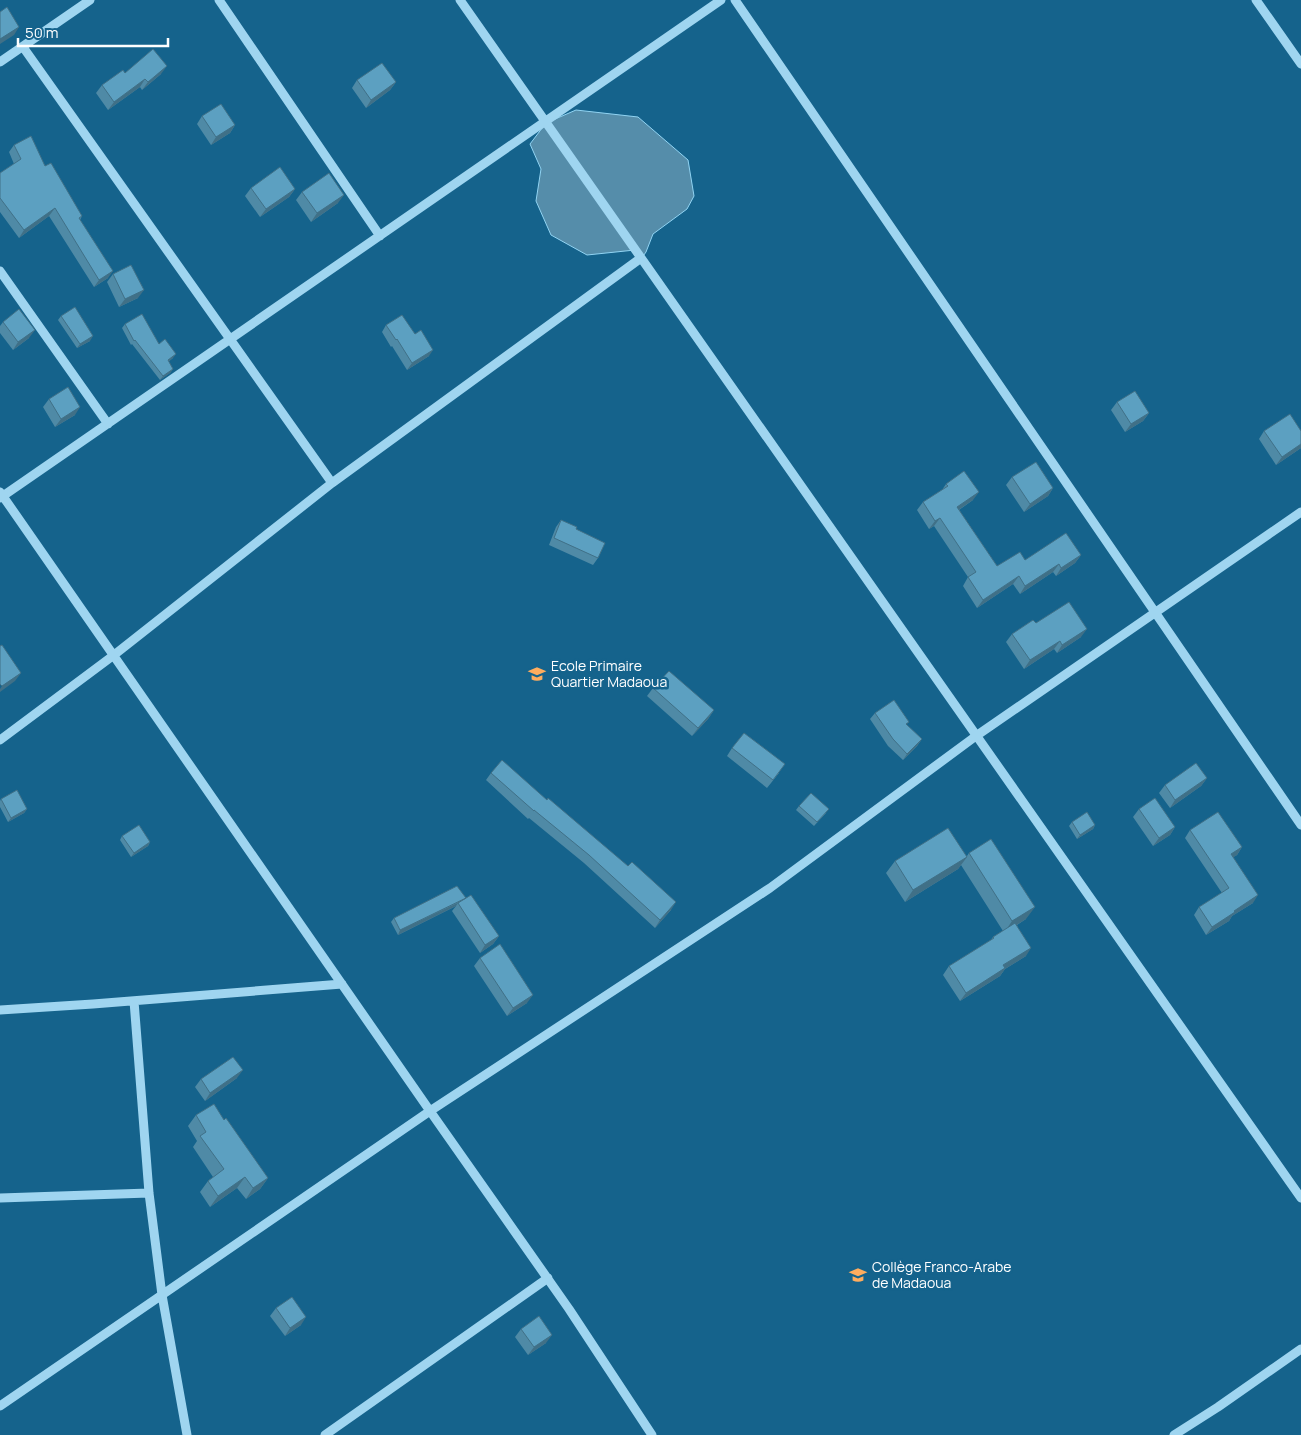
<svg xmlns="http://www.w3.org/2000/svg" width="1301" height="1435" font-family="Manrope,sans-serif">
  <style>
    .water { fill: #558daa; stroke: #91d4f3 }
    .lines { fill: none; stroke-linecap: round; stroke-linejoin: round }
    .minor { stroke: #9fd5f0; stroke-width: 9 }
    .wall { fill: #4f8aa6 }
    .shaded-wall { fill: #407087 }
    .building { fill: #5ca0c1; stroke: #407087 }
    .labels { text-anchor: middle; stroke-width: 5; stroke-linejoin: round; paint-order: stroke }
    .poi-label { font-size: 14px; fill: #fff; stroke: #15638c; text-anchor: start }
  </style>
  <rect width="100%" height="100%" fill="#15638c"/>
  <path class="water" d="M576,110l62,7 50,43 6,36 -7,13 -34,25 -7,18 -7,10 -4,-12 -48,5 -36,-20 -15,-34 5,-32 -11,-25 16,-21z"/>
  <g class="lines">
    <path class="minor" d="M219,0l161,236
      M460,0l841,1198
      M735,0l566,825
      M1256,0l45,64
      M23,47l309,436
      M0,62l90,-62
      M0,271l108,153
      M0,492l430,619 139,198 83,126
      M0,498l721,-498
      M0,740l114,-85 218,-172 309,-225
      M134,1001l15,192 13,102 25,140
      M0,1010l93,-6 249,-20
      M0,1198l149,-5
      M0,1406l430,-295 340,-223 206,-152 325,-224
      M325,1435l223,-157
      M1174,1435l44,-28 83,-58"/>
  </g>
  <path class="wall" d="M125,73l36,1 -19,16 -2,-3 -32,23 -12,-17 6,-8z
    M357,80l39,2 -6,8 -24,18 -14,-20z
    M202,116l33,9 -5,8 -19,12 -14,-21z
    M14,145l31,21 37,50 -2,4 28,58 -14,9 -45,-71 -30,22 -19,-26v-39l14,-9 -5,-12z
    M251,188l44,1 -6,8 -29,20 -15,-21z
    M302,192l36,11 -27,19 -15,-22z
    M113,274l25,24 -19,9 -12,-25z
    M61,316l29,25 -13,7 -19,-28z
    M3,322l26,16 -16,12 -13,-17v-7z
    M125,324l34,20 14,14 -5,4 5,7 -3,4 -10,7 -28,-36 -1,1 -9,-17z
    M386,325l29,9 14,22 -22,14 -15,-24 -1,1 -9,-15z
    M49,399l26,16 -20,12 -12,-20z
    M1117,402l32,11 -6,8 -18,11 -14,-22z
    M1264,431h37v17l-25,17 -17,-26z
    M1012,477l41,11 -5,8 -24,16 -18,-27z
    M946,484l27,16 -14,10 38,56 28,-6 56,-5 -6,8 -19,13 -3,-4 -33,22 -7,-10 -36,24 -14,-22 5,-9 -34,-51 -5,3 -12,-19 6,-8 19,-12z
    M561,520l15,9 22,29 -5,7 -44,-20 7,-18z
    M1036,623l45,14 -24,16 -3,-4 -30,20 -18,-27 6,-8z
    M653,688l61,22 -6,9 -16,17 -45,-40z
    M875,713l32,12 15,14 -5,7 -14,14 -15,-14 -18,-27z
    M732,748l47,25 -12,15 -40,-32z
    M491,773l56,27 124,110 -16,18 -71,-65 -55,-45 -1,1 -42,-39z
    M1207,778l-6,8 -31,22 -11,-15 6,-8z
    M1,799l26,10 -3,4 -16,9 -8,-15v-6z
    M799,806l27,7 -12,13 -18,-16z
    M1139,809l36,18 -5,8 -17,11 -20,-29z
    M1072,822l23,3 -2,4 -16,10 -8,-13z
    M1190,830l52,17 -5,8 -4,2 20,46 -21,13 -3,5 -23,14 -12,-20 5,-8 23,-14 -37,-55z
    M122,836l28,6 -2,4 -17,11 -11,-17z
    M969,853l57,66 -9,6 9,31 -21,13 -5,7 -40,25 -17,-26 6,-9 41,-25 3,-4 10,-6 -42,-66 -3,4 -53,33 -19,-29 9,-12 72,-5z
    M466,898l33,38 -6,8 -13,9 -28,-42 4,-5 -58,29 -7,-13 3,-4z
    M480,958l47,45 -20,13 -33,-50z
    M237,1078l-32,23 -10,-14 6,-8z
    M196,1115l28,5 44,58 -8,11 -14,10 -9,-11 -27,19 -10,-15 8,-11 5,-4 -20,-30 4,-6 -9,-15z
    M276,1308l25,17 -16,11 -15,-20z
    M521,1329l25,14 -18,12 -13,-18z"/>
  <path class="shaded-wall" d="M19,27l-5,8 -14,9v-5z
    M167,66l-6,8 -19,16 6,-8z
    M145,79l-5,8 -32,23 6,-8z
    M396,82l-6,8 -24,18 5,-8z
    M235,125l-5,8 -19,12 5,-8z
    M295,189l-6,8 -29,20 6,-8z
    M344,195l-6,8 -27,19 6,-9z
    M55,208l-6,8 -30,22 5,-8z
    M113,271l-5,7 -14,9 5,-7z
    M144,290l-6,8 -19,9 6,-8z
    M35,330l-6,8 -16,12 5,-8z
    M93,336l-3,5 -13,7 3,-4z
    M433,350l-4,6 -22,14 5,-7z
    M176,354l-3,4 -8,6 3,-4z
    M173,369l-3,4 -10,7 3,-4z
    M80,407l-5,8 -20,12 6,-8z
    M1149,413l-6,8 -18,11 6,-8z
    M1301,444v4l-25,17 6,-8z
    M1053,488l-5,8 -24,16 6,-8z
    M979,492l-6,8 -22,15 6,-8z
    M940,518l-6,8 -5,3 6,-8z
    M1081,555l-6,8 -19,13 5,-8z
    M1059,564l-6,8 -33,22 5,-8z
    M1019,576l-6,8 -36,24 6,-8z
    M1087,629l-6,8 -24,16 5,-8z
    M1060,641l-6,8 -30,20 6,-9z
    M21,673l-6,8 -15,11v-3l2,-3z
    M714,710l-6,9 -16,17 6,-8z
    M922,739l-5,7 -14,14 4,-6z
    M1207,778l-6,8 -31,22 5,-8z
    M27,809l-3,4 -16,9 3,-4z
    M1095,825l-2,4 -16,10 3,-4z
    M1175,827l-5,8 -17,11 6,-8z
    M150,842l-2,4 -17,11 3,-4z
    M1242,847l-5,8 -11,7 5,-8z
    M967,857l-9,12 -53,33 8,-12z
    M1258,895l-5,8 -21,13 -3,5 -23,14 6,-8 22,-16z
    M466,899l-8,4 -2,3 -58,29 2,-5z
    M676,902l-5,8 -16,18 5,-8z
    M1035,907l-9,12 -22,14 8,-12z
    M499,936l-6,8 -13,9 5,-8z
    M1031,948l-5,8 -21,13 -5,7 -40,25 6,-8 37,-28z
    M533,995l-6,8 -20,13 6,-8z
    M243,1070l-6,8 -32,23 5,-8z
    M245,1177l-8,11 -27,19 8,-11z
    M268,1178l-8,11 -14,10 7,-11z
    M306,1317l-5,8 -16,11 5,-8z
    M552,1335l-6,8 -18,12 6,-8z"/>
  <path class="building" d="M7,7l12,20 -19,12v-27z
    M153,49l14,17 -19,16 -3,-3 -31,23 -12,-17 21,-15 2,3z
    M382,63l14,19 -25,18 -14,-20z
    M221,104l14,21 -19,12 -14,-21z
    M31,136l14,30 6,-3 31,53 -3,2 34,53 -14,9 -44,-72 -31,22 -24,-32v-25l21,-14 -7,-14z
    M280,167l15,22 -29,20 -15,-21z
    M329,173l15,22 -27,18 -15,-21z
    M131,265l13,25 -19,9 -12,-25z
    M75,307l18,29 -13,8 -19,-28z
    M19,309l16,21 -17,12 -15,-20z
    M142,314l17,30 6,-5 11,15 -8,6 5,9 -10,7 -28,-36 -1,1 -9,-17z
    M402,315l13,19 6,-4 12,20 -21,13 -15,-24 -1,1 -10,-15z
    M68,387l12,20 -19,12 -12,-20z
    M1135,391l14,22 -18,11 -14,-22z
    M1290,414l11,17v13l-19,13 -18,-26z
    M1036,462l17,26 -23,16 -18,-27z
    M964,471l15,21 -22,15 40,59 23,-14 5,8 41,-27 15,22 -20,13 -2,-4 -34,22 -6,-10 -36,24 -15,-23 8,-5 -36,-54 -5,3 -12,-19 25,-16 -2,-2z
    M561,520l16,7 -1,2 29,14 -7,15 -44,-20z
    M1069,602l18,27 -25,16 -2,-4 -30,19 -18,-26 21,-14 3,3z
    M2,645l19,28 -19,13 -2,-2v-38z
    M669,671l45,39 -16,18 -45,-40z
    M894,700l15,22 -3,2 16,15 -15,15 -14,-15 -18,-26z
    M744,733l41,31 -12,16 -41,-32z
    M502,760l45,40 1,-2 80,68 4,-4 44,40 -16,18 -71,-65 -55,-45v1l-43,-38z
    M1196,763l11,15 -32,22 -10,-15z
    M17,790l10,19 -16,9 -10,-19z
    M811,793l18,16 -12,13 -18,-16z
    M1155,798l20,29 -16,11 -20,-29z
    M1087,812l8,13 -15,10 -8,-13z
    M1218,812l24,35 -11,7 27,41 -24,16 1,1 -23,15 -13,-20 30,-19 -39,-58z
    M139,825l11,17 -16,11 -12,-17z
    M948,828l19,29 -54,33 -18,-29z
    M991,839l44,68 -23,14 -43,-68z
    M457,886l9,12 -66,32 -6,-12z
    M471,895l28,41 -14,9 -27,-42z
    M1015,923l16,25 -28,17 2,3 -39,25 -17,-27 45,-28 -1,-1z
    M500,944l33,51 -20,13 -33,-50z
    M233,1057l10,13 -33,23 -9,-14z
    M214,1104l10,16 2,-2 42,60 -15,10 -8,-11 -27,19 -10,-15 16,-12 -24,-33 6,-4 -10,-17z
    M292,1297l14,20 -16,11 -14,-20z
    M539,1316l13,19 -18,12 -13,-18z"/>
  <defs>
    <g id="school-bare" transform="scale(1.35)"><path d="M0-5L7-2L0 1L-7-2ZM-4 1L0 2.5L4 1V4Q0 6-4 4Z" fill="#ffad5e" stroke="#15638c" stroke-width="2.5" paint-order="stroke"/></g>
  </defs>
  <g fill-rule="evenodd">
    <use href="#school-bare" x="537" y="674"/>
    <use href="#school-bare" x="858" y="1275"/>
  </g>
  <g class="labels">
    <g class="poi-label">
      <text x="551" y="671">Ecole Primaire<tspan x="551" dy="16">Quartier Madaoua</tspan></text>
      <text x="872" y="1272">Collège Franco-Arabe<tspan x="872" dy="16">de Madaoua</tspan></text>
    </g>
  </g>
  <path d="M18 38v8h150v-8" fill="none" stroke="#ffffff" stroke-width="2.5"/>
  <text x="25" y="38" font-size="15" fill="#ffffff" stroke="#15638c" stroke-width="4" paint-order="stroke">50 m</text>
</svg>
